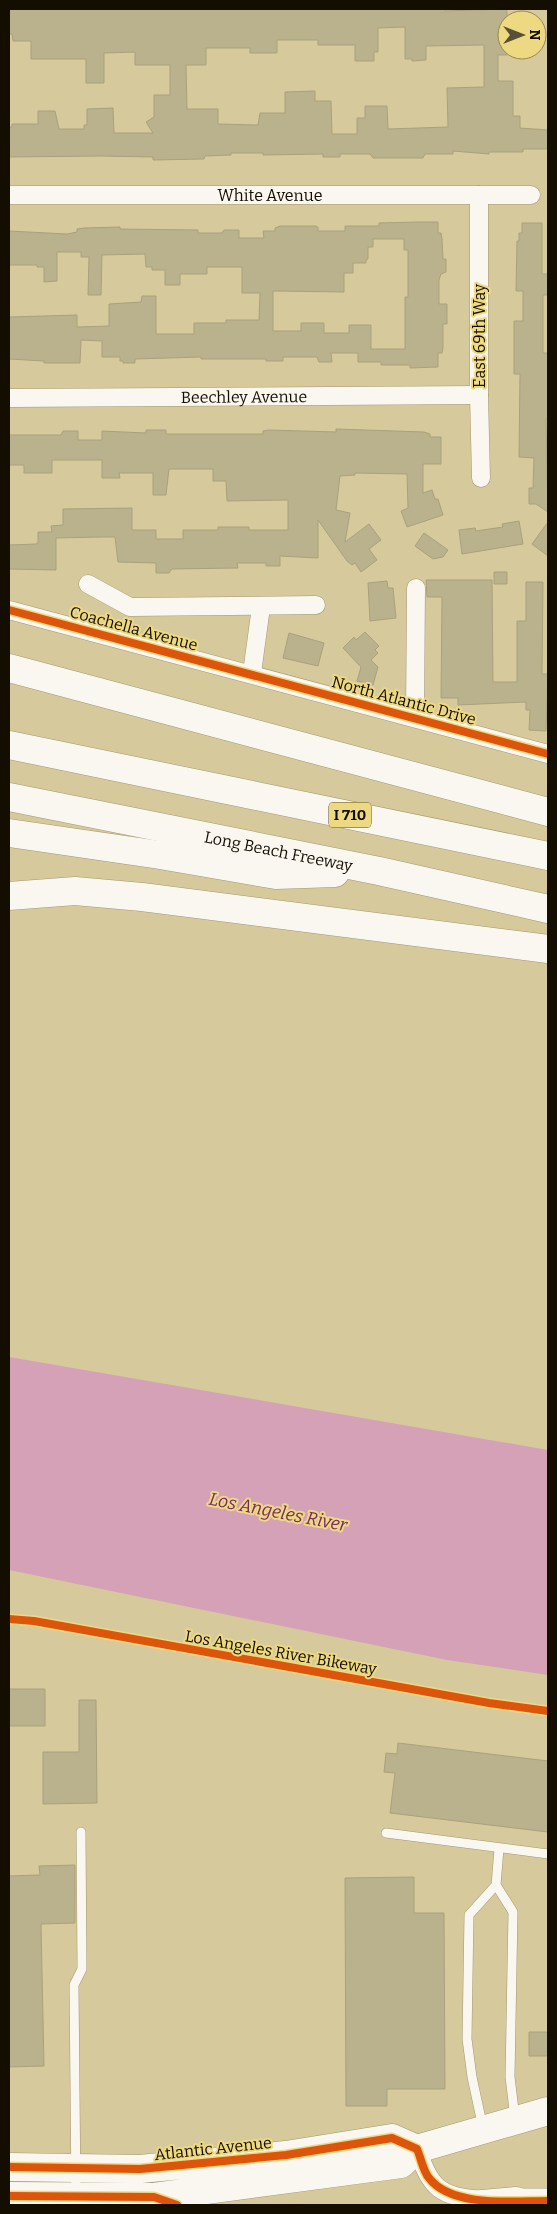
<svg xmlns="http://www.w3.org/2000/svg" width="557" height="2214" font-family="Bitter,serif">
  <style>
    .water { fill: #d4a1b6 }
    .building { fill: #bab18d; stroke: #aaa17c; fill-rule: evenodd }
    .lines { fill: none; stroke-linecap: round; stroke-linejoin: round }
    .lane-casing { stroke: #a19872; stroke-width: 10 }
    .street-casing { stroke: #a19872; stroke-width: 19 }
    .secondary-casing { stroke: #a19872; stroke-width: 26 }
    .primary-casing { stroke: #a19872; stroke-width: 29 }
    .highway-casing { stroke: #a19872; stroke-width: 29 }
    .lane { stroke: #f9f7f0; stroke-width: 9 }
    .street { stroke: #f9f7f0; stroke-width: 18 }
    .secondary { stroke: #f9f7f0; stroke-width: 25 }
    .primary { stroke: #f9f7f0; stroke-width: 28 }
    .highway { stroke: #f9f7f0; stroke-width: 28 }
    .cycleway-casing { stroke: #eed983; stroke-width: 11 }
    .cycleway { stroke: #dd550b; stroke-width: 8 }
    .labels { text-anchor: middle; stroke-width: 4; stroke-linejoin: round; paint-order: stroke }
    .shield { fill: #eed983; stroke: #554b27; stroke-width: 1 }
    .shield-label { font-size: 15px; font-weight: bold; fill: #140e00 }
    .street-label { font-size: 16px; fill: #140e00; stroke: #eed983 }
    .water-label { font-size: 18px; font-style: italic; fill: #772867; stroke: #eed983 }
  </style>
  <rect width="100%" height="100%" fill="#d6ca9c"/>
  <path class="water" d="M9,1357l539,93v225l-101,-15 -438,-90z"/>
  <path class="building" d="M9,9h436v2l62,-2v46h-9v26h15v35h7v12l28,2v19h-25v3h-34v2l-36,-3v3h-28l-2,4h-50l-3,-4h-30v3h-17v-3l-60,1v-2h-32v2l-26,1 -1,3 -51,1v-3l-52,-1 -92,1v-30h3v-3h26v-13h17l4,18h25v-4h3v-16l26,-1 1,25h39l-7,-11 8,-5v-22h16v-30h-35v-13l-31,1v30h-18v-24h-55v-18h-18l-1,-7h-3zM405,27v32h7v2l14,-1v-14l58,-1v42l-37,1 1,39 -60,2 -1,-23h-22v12h-8v16h-25l-1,-33h-16v-10l-30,1v21h-25l-2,12 -40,-1v-15h-31l-1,-44h20v-17h44v5h27v-13h41v5h37v16h19v-9h4v-24z
    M418,222h20v11h3l1,6 1,20h3v13l-5,2 -2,6v24h8v20h-4v24l-1,5h-4v14l-28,1v-3h-29v-3h-23v-9h-27l1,9h-13l-2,-5h-34v4h-17v-2h-65v-2l-66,2v4h-12v-2h-3v-4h-18v-16l-21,-1 -1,23h-36v-2l-35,-2v-42l68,-2v12l32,-1v-22l32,-2 1,-6h14v38h38v-11h32v-3h33l1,-27h-18v-26h-35v7h-27v11h-15v-15h-13v-3h-6l-1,-13 -43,1 -1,40h-13l1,-38h-8v-5h-24v29l-13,1v-15h-7v-2h-28v-34l58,3 10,-2v-3l7,-1 36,-1v2l78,1v3h24l2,-3h15v8h25l-1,-7h12v-3l5,-2h36l2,1v4h27v-5h34v-3zM373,239h31v11h4v47h-3v52h-34v-24h-22v8h-25v-10h-23v8h-28v-40l71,1v-19h9v-10h13v-3l2,-1v-12h5z
    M522,223h20v51h6v21h-5v58h5v66h-2l2,93 -12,-8h-7v-16h4l1,-30 -15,-1 1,-83h-6v-53h9v-30h-7l1,-50h2v-8h3z
    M336,429l88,3 6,2v3h11v27h-18v29l9,-3 3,9h3l5,16 -36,12 -6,-16 7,-3 -1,-34 -52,-1v2l-15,1 -4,34 14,3 -5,29 24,-18 12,16 -12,9 8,11 -16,12 -6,-9 -3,2 -5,-4 -29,-41v38l-38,-2v10h-14v-3h-29l1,5 -66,1 -3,4h-13v-10l-38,-1 -3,-25h-14l-45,1v32l-47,-1v-24l27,-1 2,-1v-11h14l-1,-6 12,-1v-16l69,-1v22h24v9h27v-9h35v-3h31v3h39v-30l-61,1 -1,-20h-13v-12h-44l-3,26h-13v-22h-34l1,5h-18v-18h-50v13h-28v-8h-15v-30h52l2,-4h15v9h24v-9l44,2v-3h20v4h97v-3l6,-1 67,2z
    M519,521l4,23 -61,10 -3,-24 16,-2 1,3 27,-4 -1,-3z
    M548,522v34l-16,-12z
    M424,533l24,17 -5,7 -10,2 -18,-13z
    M494,572h13v12h-13z
    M426,580h66l1,102h24v-61h9v-39h17l-1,92h6l-2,57 -17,-1 1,-20h-4v-8l-68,3v-7h-17l1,-101h-15z
    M387,581l1,7h5l3,30 -26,3 -2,-38z
    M365,632l14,14 -4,4 3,3 -7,7 7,7 -5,18 -16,-4 4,-14 -18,-19 11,-11 2,3z
    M289,633l35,10 -6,23 -35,-8z
    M9,1689h36v37h-36z
    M79,1700h17l1,103 -54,1v-52h36z
    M398,1743l150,18v71l-158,-19 5,-40 -11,-1 2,-19 11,1z
    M75,1865v58l-34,1 3,142 -35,1v-191l31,-1 -1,-9z
    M414,1877v36h30l1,176h-58v17h-41l-1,-228z
    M529,2032h19v24h-19z"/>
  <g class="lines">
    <g class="lane-casing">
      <path id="lane" d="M386,1833l162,21
        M499,1849l-3,36 17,27 -3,165 5,41
        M483,2128l-11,-51 -5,-38 2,-124 27,-30
        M76,2195l-2,-210 8,-16 -1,-137"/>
    </g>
    <g class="street-casing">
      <g id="street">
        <path id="s1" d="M9,195h522"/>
        <path d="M479,195v200l2,83"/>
        <path id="s2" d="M9,398l470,-3"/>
        <path d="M88,584l42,23 186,-2"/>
        <path d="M9,610l539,144"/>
        <path d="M252,673l9,-66"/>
        <path d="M415,717l1,-129"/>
        <path d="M417,2149c15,41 22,47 66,51"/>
      </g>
    </g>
    <g class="secondary-casing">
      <path id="secondary" d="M516,2201h32"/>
    </g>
    <g class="primary-casing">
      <path id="primary" d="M9,2167l131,2 146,-14 106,-17 25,11
        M9,2196l145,1 247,-33 16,-15 131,-38
        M471,2205l45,-4"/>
    </g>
    <g class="highway-casing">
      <g id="highway">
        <path d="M9,668l539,144"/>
        <path d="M9,745l539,111"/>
        <path id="s3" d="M9,797l370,74 169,38"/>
        <path d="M9,833l151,22 116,20 59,-2"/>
        <path d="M9,896l66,-5 67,6 406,52"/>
      </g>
    </g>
    <use href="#lane" class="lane"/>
    <use href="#street" class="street"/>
    <use href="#secondary" class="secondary"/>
    <use href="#primary" class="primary"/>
    <use href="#highway" class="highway"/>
    <g class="cycleway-casing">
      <path id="cycleway" d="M9,610l539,144
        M9,1619l25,2 455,82 59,8
        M9,2167l131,2 146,-14 106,-17 25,11c4,9 6,22 12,29 23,30 85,23 119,23
        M9,2196l145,1 23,8"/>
    </g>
    <use href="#cycleway" class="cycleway"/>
  </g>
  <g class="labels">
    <rect class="shield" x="329" y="802.5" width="42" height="25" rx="4"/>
    <g class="shield-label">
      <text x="350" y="820">I 710</text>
    </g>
    <g class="street-label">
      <text dy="6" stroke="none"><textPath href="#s1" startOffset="261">White Avenue</textPath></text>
      <text transform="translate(479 336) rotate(-90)" y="6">East 69th Way</text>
      <text dy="6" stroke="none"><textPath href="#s2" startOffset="235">Beechley Avenue</textPath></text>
      <text transform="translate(134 628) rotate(15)" y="6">Coachella Avenue</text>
      <text transform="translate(404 700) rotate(15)" y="6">North Atlantic Drive</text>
      <text dy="6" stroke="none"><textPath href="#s3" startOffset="275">Long Beach Freeway</textPath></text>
      <text transform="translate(281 1652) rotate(10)" y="6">Los Angeles River Bikeway</text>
      <text transform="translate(213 2148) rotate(-6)" y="6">Atlantic Avenue</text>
    </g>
    <g class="water-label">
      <text transform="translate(278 1512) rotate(11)" y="6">Los Angeles River</text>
    </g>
  </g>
  <rect width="557" height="2214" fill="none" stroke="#140e00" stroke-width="20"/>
  <g transform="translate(522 35) rotate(90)"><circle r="24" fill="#eed983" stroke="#97884f"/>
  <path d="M0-4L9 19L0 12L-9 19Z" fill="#585037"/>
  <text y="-8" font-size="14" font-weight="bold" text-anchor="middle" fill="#140e00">N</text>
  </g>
</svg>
